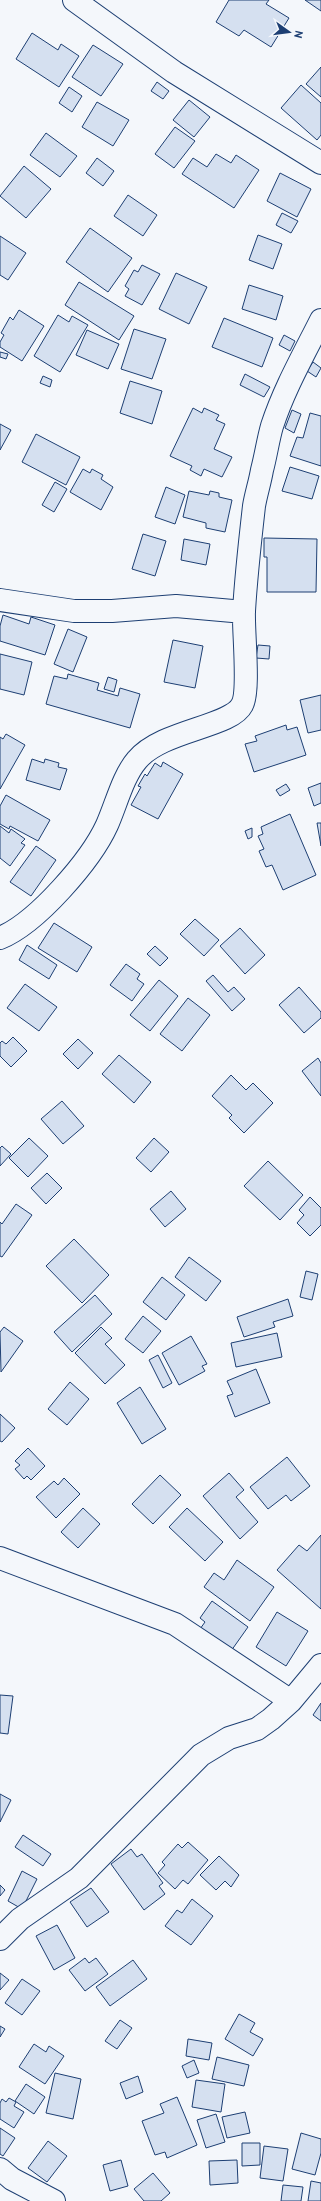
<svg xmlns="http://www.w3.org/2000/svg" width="321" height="2201" font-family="'PT Sans',sans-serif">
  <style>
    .building { fill: #d5e0f0; stroke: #1d3f73 }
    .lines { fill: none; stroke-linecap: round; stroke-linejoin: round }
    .minor-casing { stroke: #1d3f73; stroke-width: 24 }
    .minor { stroke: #f4f7fb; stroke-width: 22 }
  </style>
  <rect width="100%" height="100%" fill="#f4f7fb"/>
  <path class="building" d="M229,0h40l-3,4 23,14 -18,29 -27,-17 -5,6 -23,-14z
    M305,0h16v11z
    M32,33l26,17 3,-6 18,12 -20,31 -43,-28z
    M93,45l30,19 -22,32 -29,-19z
    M321,67v30l-15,-13z
    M157,82l12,9 -6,8 -12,-8z
    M301,85l20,18v32l-4,5 -36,-32z
    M69,87l13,9 -10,16 -13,-9z
    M189,100l21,17 -16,20 -21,-17z
    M97,102l32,18 -16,26 -31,-19z
    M175,127l20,14 -21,27 -19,-14z
    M46,133l31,23 -17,21 -30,-22z
    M216,154l15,9 5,-8 23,15 -25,38 -52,-34 11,-16 14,9z
    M97,158l17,13 -11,15 -17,-13z
    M24,166l27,23 -25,29 -26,-22z
    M280,173l31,16 -14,28 -30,-16z
    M128,195l29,20 -14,21 -29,-20z
    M282,213l16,8 -7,12 -15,-8z
    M90,228l42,30 -24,34 -42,-30z
    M258,235l24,9 -9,25 -24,-9z
    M0,236l26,17 -18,27 -8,-5z
    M142,265l18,9 -18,31 -17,-9 4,-7 -4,-3 9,-16 4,2z
    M176,273l31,14 -18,37 -30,-15z
    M79,282l55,34 -15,24 -54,-35z
    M249,285l34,11 -7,24 -34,-11z
    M19,310l25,16 -22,35 -22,-14v-5l4,-7 -3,-2 9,-16 3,3z
    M58,315l11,7 3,-6 16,9 -28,47 -26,-16z
    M224,318l49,20 -11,29 -50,-20z
    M134,329l32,10 -14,40 -31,-10z
    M87,330l32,14 -11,25 -32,-14z
    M284,335l11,6 -5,10 -11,-6z
    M0,352l8,2 -2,5 -6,-2z
    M313,362l8,6 -5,9 -9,-6z
    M245,374l25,13 -6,10 -24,-12z
    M43,376l9,4 -2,7 -10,-4z
    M130,381l32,10 -10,33 -32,-11z
    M193,408l9,5 2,-5 15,7 -3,5 9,4 -11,25 18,8 -10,20 -18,-8 -3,7 -11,-6 2,-4 -22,-10z
    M292,410l9,4 -7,19 -9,-5z
    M310,413l11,3v50l-31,-10 7,-19 6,1z
    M0,424l11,6 -11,20z
    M36,434l44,23 -14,28 -44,-23z
    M290,467l29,9 -7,23 -30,-8z
    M83,469l7,4 2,-4 11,6 -2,4 12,8 -12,23 -31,-18z
    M55,482l12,7 -13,23 -12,-7z
    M166,487l19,8 -10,29 -20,-7z
    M189,491l20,4 1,-4 9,2v4l13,3 -7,32 -19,-4v-5l-23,-6z
    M143,534l23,7 -11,35 -23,-7z
    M264,538l53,1 -1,53h-49v-35h-3z
    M184,539l26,5 -4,21 -25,-5z
    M3,615l26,9 2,-7 24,8 -10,30 -45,-14v-15z
    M68,629l19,8 -14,35 -19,-8z
    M173,640l30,6 -8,42 -31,-6z
    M258,645l12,1 -1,13 -13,-1z
    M0,654l32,8 -8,33 -24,-6z
    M68,674l31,9 -2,7 21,6 2,-8 20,6 -10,34 -84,-24 8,-28 13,3z
    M108,677l9,3 -3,12 -10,-3z
    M321,695v35l-13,3 -8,-33z
    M286,725l1,5 10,-3 9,28 -52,17 -9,-28 12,-3 -2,-5z
    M6,734l19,11 -25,44v-52l3,2z
    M32,759l12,4 1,-4 14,4 -1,4 9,2 -7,21 -34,-10z
    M163,762l20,12 -25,45 -27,-14 10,-18 -3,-1 7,-12 2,2 8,-13 6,4z
    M321,783v20l-7,3 -6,-18z
    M286,784l4,6 -10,6 -4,-6z
    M6,795l44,25 -12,21 -28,-15 -1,3 -9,-5v-18z
    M290,814l26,61 -33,15 -11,-25 -6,2 -7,-16 5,-2 -6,-13 5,-2 -2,-7z
    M317,823h4v23z
    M0,826l9,7 2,-4 14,10 -4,4 4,2 -15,21 -10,-8z
    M252,828v9l-4,2 -3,-8z
    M36,846l20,14 -25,36 -21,-14z
    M195,919l24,21 -15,16 -24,-22z
    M54,923l38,24 -15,25 -39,-24z
    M240,928l25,27 -20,19 -25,-28z
    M27,945l30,20 -8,14 -30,-19z
    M155,946l13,12 -8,8 -13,-12z
    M126,964l14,10 -3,5 7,5 -12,17 -22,-16z
    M213,975l15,17 6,-5 11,12 -13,12 -26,-30z
    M159,980l19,16 -28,35 -20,-16z
    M25,984l32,23 -18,24 -32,-23z
    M299,987l22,25v6l-17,15 -25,-28z
    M188,998l22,17 -28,36 -22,-17z
    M13,1037l14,14 -16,16 -11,-11v-13l2,-2 4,3z
    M78,1039l15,14 -15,16 -15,-15z
    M119,1055l32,27 -17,21 -32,-29z
    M318,1058l3,5v33l-19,-25z
    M231,1075l15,15 7,-7 20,20 -29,30 -15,-15 3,-3 -20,-19z
    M62,1101l22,25 -21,18 -22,-25z
    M29,1138l19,18 -20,21 -19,-19z
    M154,1138l15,14 -18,20 -15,-14z
    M2,1146l9,8 -11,12v-18z
    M268,1161l35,34 -23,25 -36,-34z
    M47,1173l15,15 -16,16 -15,-16z
    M171,1191l15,18 -21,18 -15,-18z
    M310,1197l11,11v17l-11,11 -13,-13 7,-8 -5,-5z
    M16,1204l16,11 -30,42 -2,-1v-34l2,2z
    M74,1239l35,36 -27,28 -36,-37z
    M189,1257l32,24 -15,20 -31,-24z
    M306,1271l12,3 -6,26 -12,-3z
    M162,1277l23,18 -19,25 -23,-18z
    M95,1295l17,19 -40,38 -18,-20z
    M288,1299l5,17 -20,6 2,5 -31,10 -7,-20z
    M143,1316l18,15 -18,22 -18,-14z
    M4,1327l19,14 -22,31 -1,-40z
    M101,1327l11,11 -7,6 20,21 -20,19 -30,-31z
    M277,1333l5,24 -46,10 -5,-24z
    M191,1336l16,28 -5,2 3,5 -26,14 -17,-32z
    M158,1355l14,28 -9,5 -14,-28z
    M256,1369l14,34 -35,14 -8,-21 6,-2 -6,-13z
    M70,1382l19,17 -22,26 -19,-16z
    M140,1387l26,42 -24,15 -25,-41z
    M0,1414l15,14 -13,14 -2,-1z
    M28,1448l17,18 -14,14 -4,-4 -3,3 -9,-10 5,-4 -5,-4z
    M287,1457l23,29 -19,15 -5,-6 -18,14 -18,-22z
    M229,1473l15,17 -8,7 22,25 -18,17 -37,-43z
    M160,1475l21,20 -28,29 -21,-20z
    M64,1478l16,16 -24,24 -20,-21 18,-16 4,4z
    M83,1508l17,16 -22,24 -17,-16z
    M187,1508l36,34 -18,19 -36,-34z
    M321,1535v74l-44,-39 22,-25 8,6z
    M237,1560l37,27 -24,34 -46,-34 10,-14 10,7z
    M212,1601l36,26 -17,24 -31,-22 5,-7 -5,-4z
    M277,1612l31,19 -22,35 -30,-19z
    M0,1695l13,1 -5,38 -8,-1z
    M321,1703v18l-8,-6z
    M0,1794l11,6 -11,22z
    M23,1835l28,19 -8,12 -28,-19z
    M188,1842l20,18 -20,24 -5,-4 -8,9 -17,-16 7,-8 -3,-3 16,-18 4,4z
    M131,1849l6,8 5,-3 21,29 -4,3 6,8 -21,16 -33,-46z
    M219,1856l20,19 -8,12 -6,-6 -9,9 -16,-15z
    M22,1871l15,8 -15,30 -14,-8z
    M0,1885l5,5 -5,6z
    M91,1888l18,24 -22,15 -17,-25z
    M192,1899l21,17 -22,29 -26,-19 12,-16 5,3z
    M57,1925l18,33 -21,12 -18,-34z
    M85,1958l4,5 7,-5 12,16 -23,17 -16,-21z
    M133,1960l14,19 -37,27 -14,-19z
    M0,1973l9,7 -9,10z
    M22,1979l18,12 -18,24 -17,-12z
    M239,2014l16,9 -5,9 13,7 -10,17 -28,-17z
    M120,2020l12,8 -15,21 -12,-8z
    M0,2026l5,3 -5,8z
    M188,2039l24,4 -3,17 -23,-4z
    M34,2044l12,8 3,-6 15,10 -19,28 -26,-17z
    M217,2057l32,8 -5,21 -32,-7z
    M194,2060l5,13 -12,5 -5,-12z
    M55,2073l26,6 -8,40 -27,-6z
    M138,2076l5,16 -17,7 -6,-16z
    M196,2080l29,4 -4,28 -29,-5z
    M26,2084l19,13 -11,17 -19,-13z
    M177,2097l20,48 -30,13 -2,-6 -10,3 -13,-34 22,-8 -4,-9z
    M9,2098l7,4 -2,4 10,6 -10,16 -14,-9v-16l2,-4 4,3z
    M245,2112l5,21 -23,5 -5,-21z
    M216,2114l9,28 -19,6 -9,-28z
    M0,2128l15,10 -12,18 -3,-2z
    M301,2133l20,6v14l-6,22 -23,-6z
    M48,2141l19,15 -20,26 -19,-14z
    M242,2143h18v22l-18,1z
    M264,2146l24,3 -5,32 -23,-3z
    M121,2160l7,26 -18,5 -7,-26z
    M237,2160l1,23 -28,2 -1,-24z
    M153,2173l17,20 -9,8h-17l-10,-12z
    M311,2181l10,2v18h-13z
    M283,2185l20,2 -2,14h-20z"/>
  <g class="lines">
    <g class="minor-casing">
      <path id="minor" d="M74,0l100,72 147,91
        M0,600l74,11h38l64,-5 68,6
        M0,938c37,-15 91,-78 107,-113 9,-20 16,-49 30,-65 25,-30 94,-33 105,-55 8,-14 1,-74 2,-94 2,-34 6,-70 10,-105 2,-12 6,-24 8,-36 4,-15 6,-30 10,-44 12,-37 32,-72 49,-106
        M0,1558l175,66 116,77
        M0,1939l20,-20 59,-41 122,-123 28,-17 28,-9 14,-10 20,-18 30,-36
        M0,2169l12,10 42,22"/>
    </g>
    <use href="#minor" class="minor"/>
  </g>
  <g transform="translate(289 32) rotate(104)" stroke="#f4f7fb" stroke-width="3" paint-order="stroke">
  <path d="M0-3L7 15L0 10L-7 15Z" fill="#1d3f73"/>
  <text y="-6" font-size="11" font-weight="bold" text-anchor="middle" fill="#1d3f73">N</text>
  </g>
</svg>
